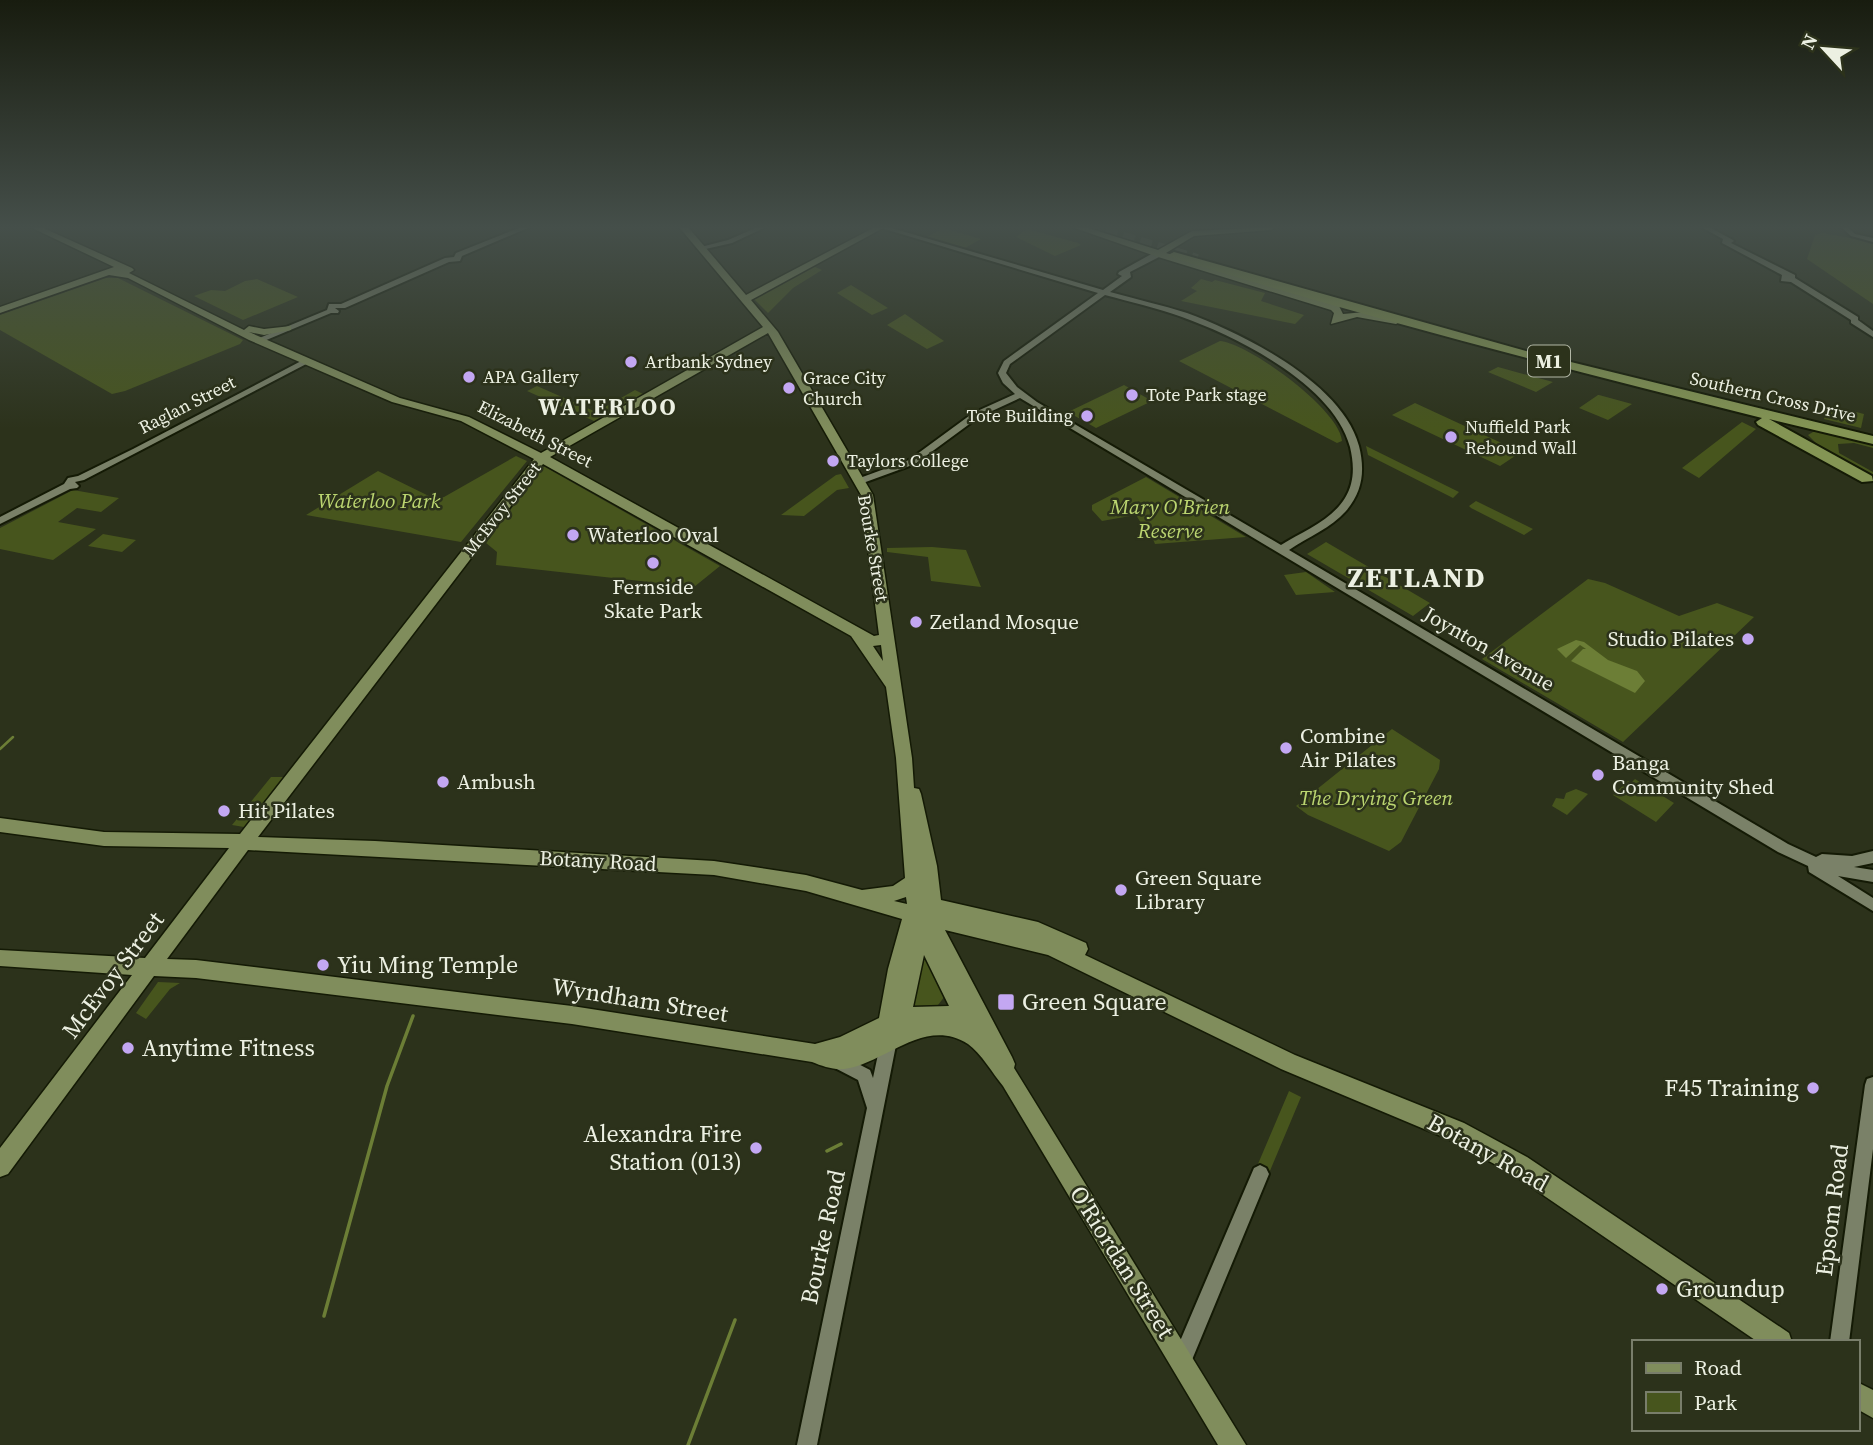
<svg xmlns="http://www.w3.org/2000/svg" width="1873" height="1445" font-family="'Source Serif 4',serif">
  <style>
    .green { fill: #47551d }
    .water { fill: #6c7e36 }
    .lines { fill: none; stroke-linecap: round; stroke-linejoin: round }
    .stream-far1 { stroke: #6c7e36; stroke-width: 2.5 }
    .stream { stroke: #6c7e36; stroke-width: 3.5 }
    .highway-tunnel { stroke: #494e39; stroke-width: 12; stroke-dasharray: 12 6; stroke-linecap: butt }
    .minor-casing { stroke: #141a05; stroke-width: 4 }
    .major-casing { stroke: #141a05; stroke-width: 3 }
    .highway-casing { stroke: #141a05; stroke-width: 4 }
    .minor { fill: #7a8168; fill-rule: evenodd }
    .major { fill: #808d5c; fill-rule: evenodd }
    .highway { fill: #849554; fill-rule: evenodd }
    .poi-dot { fill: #c3a7f2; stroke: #2c321b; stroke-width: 2.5 }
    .labels { text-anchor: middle; stroke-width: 5; stroke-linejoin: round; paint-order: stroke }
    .far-poi-label { font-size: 18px; fill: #ecf0e2; stroke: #2c321b; text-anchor: start }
    .far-street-label { font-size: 18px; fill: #ecf0e2; stroke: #2c321b }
    .shield { fill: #2c321b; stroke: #b2b7a6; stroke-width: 2 }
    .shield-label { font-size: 19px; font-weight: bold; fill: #ecf0e2 }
    .park-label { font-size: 21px; font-style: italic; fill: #bbd570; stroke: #2c321b }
    .poi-label { font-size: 21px; fill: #ecf0e2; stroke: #2c321b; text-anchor: start }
    .street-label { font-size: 21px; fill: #ecf0e2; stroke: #2c321b }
    .far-district-label { font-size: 23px; font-weight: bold; letter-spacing: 2px; fill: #ecf0e2; stroke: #2c321b }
    .near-poi-label { font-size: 24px; fill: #ecf0e2; stroke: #2c321b; text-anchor: start }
    .near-street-label { font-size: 24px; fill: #ecf0e2; stroke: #2c321b }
    .district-label { font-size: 28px; font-weight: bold; letter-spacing: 2px; fill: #ecf0e2; stroke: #2c321b }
  </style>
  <rect width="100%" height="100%" fill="#2c321b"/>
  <path class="green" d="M943,228l38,11 -16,9 -38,-11z
    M1027,229l51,14 3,2 -26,11 -39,-19z
    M1822,233l51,9v62l-66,-45 8,-24z
    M813,266l9,4 -29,18 -25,25 -14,-14z
    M106,278h12l125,62 -3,4 -115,47 -13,3 -112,-64v-15z
    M257,279l41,18 -55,23 -49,-24 17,-6 14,1 20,-10z
    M1201,279l11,3 3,-2 50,13 -4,8 43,14 -9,9 -114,-23 16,-10 -6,-3z
    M851,285l37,23 -16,7 -35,-22z
    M905,314l39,27 -17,8 -40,-24z
    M1220,341c30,3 120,69 122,100l-5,2 -158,-82z
    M1498,367l55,15 -17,10 -48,-20z
    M1124,385l28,16 -56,27 -28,-16z
    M537,386l59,26 39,-22 8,4 -49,27 -67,-30z
    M1598,395h1l33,9 -24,16 -29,-12z
    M1415,403l106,49 -21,14 -108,-51z
    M1829,405l35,9 -3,14 -37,-9z
    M1742,422l14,7 -57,49 -17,-10z
    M1823,431l50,12v5l-19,-5 -16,1 1,9 34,19v5l-54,-31 -11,-11 5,-3z
    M1366,446l93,46 -6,6 -85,-43z
    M516,456l11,5 -66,81 -155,-27 72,-44 57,28 9,-2z
    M542,467h3l175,99 -26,21 -198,-22 1,-13 -11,-9z
    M841,474l8,14 -12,2 -33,26 -23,-1 55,-40z
    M1146,477l100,60 -91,7 -9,-21h-5l-5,-8 -34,6 -10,-11v-5z
    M73,490l46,8 -18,14 -24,-4 -19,14 38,7 -43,31 -53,-11v-21z
    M1476,501l57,28 -9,6 -53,-27 -2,-2z
    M103,534l33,6 -14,12 -34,-6z
    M1326,542l104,61 -17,13 -106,-62z
    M932,547l34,3 15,37 -50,-6 -3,-24 -41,-5v-4z
    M1306,572l29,20 -39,3 -12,-20z
    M1588,579l17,4 74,33 38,-13 37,14 -131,125 -141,-83z
    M1392,729l48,31 -1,9 -38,73 -12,9 -81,-36 -12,-9z
    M271,777h13l-40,50 -12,-2z
    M1635,779l39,24 -18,19 -43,-27 15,-14 3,2z
    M1576,789l12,5 -21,21 -15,-9 4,-8 8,1 2,-6z
    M922,954l23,42 -7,9 -22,2 -3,-5z
    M158,982l22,1 -10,6 -24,30 -10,-6z
    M1289,1091l12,6 -34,81 -12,-7z"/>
  <path class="water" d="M1576,640l8,2 24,18 29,11 8,10 -10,12 -64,-32 12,-12h3l-6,-4 -14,13 -9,-9z"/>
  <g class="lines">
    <path class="stream-far1" d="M0,749l13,-12"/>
    <path class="stream" d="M827,1151l14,-7
      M324,1316l63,-230 26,-70
      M688,1445l47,-125"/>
    <path class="highway-tunnel" d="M1088,227l109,33"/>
    <g class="minor-casing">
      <path id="minor" d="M521,227h9l-68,29 -2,5 -11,1 -104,46h-10l4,3 -1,2h-7l-67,28 -7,-2 70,-29 2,-6h12l104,-46 9,-1 2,-4z
        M758,227h8l-34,16 -31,7 -4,-2 31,-8z
        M878,227h10l215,63 19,-14 -4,-2 1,-2 36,-20h6v4l-31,16 1,5 -21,15c25,7 52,13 77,21 57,21 155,70 172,133 6,24 4,45 -13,65 -15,17 -38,26 -57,39l499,294 28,13 6,-3 30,2 21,-5v12l-19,4 19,3v12l-35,-6 35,22v13l-64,-39 -1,-6 -30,-14 -758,-454 -41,19 -64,47 -52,19h-6v-4l52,-19 64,-47 42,-19 -12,-11 -5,-10 6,-12 94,-68zM1105,295c26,7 52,13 77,22 56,20 152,68 168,130 4,17 5,35 -5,51 -14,23 -42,33 -64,47l-244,-143 -20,-15 -11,-14 4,-9z
        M1701,227h8l24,13 1,1 -3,2 64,32v3l63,39v3l15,11v6l-22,-14v-3l-60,-38 -10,-1 1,-6 -60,-32 1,-4z
        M1841,227h7l7,7 18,4v4l-22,-6z
        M305,359l7,2 -228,119 -9,2 4,4 -2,2 -7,1 -70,35v-7l64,-33 4,-6 10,-2 55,-27z
        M889,1033l6,2 2,5 -80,405h-20l70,-337 -9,-28 -25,-13 -2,-5 2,-5 6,-3 31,16 3,8 8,-38 2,-5z
        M1873,1077v72l-24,193h-19l35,-257 2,-6z
        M1260,1165l6,3 3,6 -80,193 -7,3 -7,-3 -3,-7 82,-192z"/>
    </g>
    <g class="major-casing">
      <path id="major" d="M30,227h11l91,41 2,2 -5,3 115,57 5,-4 15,3 27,-3v4l-27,5 -15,-3 151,66 69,19 72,36 222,-126 -84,-100h9l58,68 129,-68h10l-134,73 27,32 95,163 39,263 2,30 5,1 2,5 16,72 4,34 97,22 48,21 2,6 -3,6 210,100 169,68 63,34 262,176 3,9h-34l-247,-169 -63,-34 -167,-70 -233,-114 -103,-25 67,127 3,7 -1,4 232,377h-28l-215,-359c-10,-12 -22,-33 -35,-42 -44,-28 -83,20 -124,25 -11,1 -22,-3 -32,-7l-240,-38 -376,-46 -42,-2 -146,198 -8,3v-29l132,-173 -132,-9v-16l145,8 84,-110 -125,-2 -104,-14v-14l104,14 136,2 294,-375 -73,-38 -69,-19 -143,-62 -121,-62 -19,-3 -109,38v-6l114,-40zM768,333l93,162 18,140 -5,1 -324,-179zM543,464l308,172 35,51 10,71 9,120 -12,8 -31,4 -56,-15 -92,-14 -339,-20 -117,-4zM881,645l2,16 -10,-15zM248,850l466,25 92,16 96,28 -14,50 -9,49 -39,19 -25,7 -243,-38 -376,-46 -29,-1zM906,897l1,7 -13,-3zM924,955l25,51 -36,1z
        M1072,227h13l73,23 34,-19 83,-4 -4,3 -77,6 -28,17 137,40 36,13 4,8 22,-2 36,9 -5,3 -39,-7 -26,7 3,-11 -3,-3 -176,-54z
        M1857,1382l16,8v28l-16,-9z"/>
    </g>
    <g class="highway-casing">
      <path id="highway" d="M1174,252l352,99 347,85v8l-104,-25 103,57 1,5 -11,1 -104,-57 -2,-3 6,-4c-198,-49 -396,-101 -592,-161l-2,-2z"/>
    </g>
    <use href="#minor" class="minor"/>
    <use href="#major" class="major"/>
    <use href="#highway" class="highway"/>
  </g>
  <linearGradient id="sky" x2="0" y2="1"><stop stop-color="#181c0f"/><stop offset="0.53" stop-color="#454f4a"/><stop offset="1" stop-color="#454f4a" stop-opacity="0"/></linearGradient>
  <rect width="1873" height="429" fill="url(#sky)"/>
  <g class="poi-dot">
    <circle cx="631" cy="362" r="7"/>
    <circle cx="469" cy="377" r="7"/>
    <circle cx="789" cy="388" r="7"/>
    <circle cx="1132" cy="395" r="7"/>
    <circle cx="1087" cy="416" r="7"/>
    <circle cx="1451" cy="437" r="7"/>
    <circle cx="833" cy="461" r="7"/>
    <circle cx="573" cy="535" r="7"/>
    <circle cx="653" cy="563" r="7"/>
    <circle cx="916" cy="622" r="7"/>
    <circle cx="1748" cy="639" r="7"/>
    <circle cx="1286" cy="748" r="7"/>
    <circle cx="1598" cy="775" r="7"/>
    <circle cx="443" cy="782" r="7"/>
    <circle cx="224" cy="811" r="7"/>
    <circle cx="1121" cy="890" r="7"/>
    <circle cx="323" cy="965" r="7"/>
    <rect x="997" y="993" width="18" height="18" rx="3.5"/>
    <circle cx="128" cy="1048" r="7"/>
    <circle cx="1813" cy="1088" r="7"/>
    <circle cx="756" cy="1148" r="7"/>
    <circle cx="1662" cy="1289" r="7"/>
  </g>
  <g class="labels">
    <g class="far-poi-label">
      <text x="645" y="368">Artbank Sydney</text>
      <text x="483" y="383">APA Gallery</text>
      <text x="803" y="384">Grace City<tspan x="803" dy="21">Church</tspan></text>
      <text x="1146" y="401">Tote Park stage</text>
      <text x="1073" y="422" text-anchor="end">Tote Building</text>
      <text x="1465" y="433">Nuffield Park<tspan x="1465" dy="21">Rebound Wall</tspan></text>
      <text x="847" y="467">Taylors College</text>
    </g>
    <g class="far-street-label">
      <text transform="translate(1773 397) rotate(13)" y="6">Southern Cross Drive</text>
      <text transform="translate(187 405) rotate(-27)" y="6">Raglan Street</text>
      <text transform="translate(535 434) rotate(27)" y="6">Elizabeth Street</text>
      <text transform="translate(502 509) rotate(-52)" y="6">McEvoy Street</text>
      <text transform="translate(873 548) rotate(80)" y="6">Bourke Street</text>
    </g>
    <rect class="shield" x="1528" y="345.5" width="42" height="31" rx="5"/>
    <g class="shield-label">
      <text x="1549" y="368">M1</text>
    </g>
    <g class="park-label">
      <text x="379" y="508">Waterloo Park</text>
      <text x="1170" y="514">Mary O'Brien<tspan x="1170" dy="24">Reserve</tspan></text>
      <text x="1376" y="805">The Drying Green</text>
    </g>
    <g class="poi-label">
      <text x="587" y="542">Waterloo Oval</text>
      <text x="653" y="594" text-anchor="middle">Fernside<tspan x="653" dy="24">Skate Park</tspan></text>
      <text x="930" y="629">Zetland Mosque</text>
      <text x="1734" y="646" text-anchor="end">Studio Pilates</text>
      <text x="1300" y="743">Combine<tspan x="1300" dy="24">Air Pilates</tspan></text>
      <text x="1612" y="770">Banga<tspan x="1612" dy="24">Community Shed</tspan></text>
      <text x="457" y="789">Ambush</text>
      <text x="238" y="818">Hit Pilates</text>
      <text x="1135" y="885">Green Square<tspan x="1135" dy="24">Library</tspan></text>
    </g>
    <g class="street-label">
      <text transform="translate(1489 649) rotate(30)" y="7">Joynton Avenue</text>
      <text transform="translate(598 861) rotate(3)" y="7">Botany Road</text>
    </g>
    <g class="far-district-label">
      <text x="608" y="415">WATERLOO</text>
    </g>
    <g class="near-poi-label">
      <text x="337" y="973">Yiu Ming Temple</text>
      <text x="1022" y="1010">Green Square</text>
      <text x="142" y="1056">Anytime Fitness</text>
      <text x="1799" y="1096" text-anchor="end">F45 Training</text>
      <text x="742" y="1142" text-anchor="end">Alexandra Fire<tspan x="742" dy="28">Station (013)</tspan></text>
      <text x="1676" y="1297">Groundup</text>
    </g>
    <g class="near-street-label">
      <text transform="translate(113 975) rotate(-53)" y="8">McEvoy Street</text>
      <text transform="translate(640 1000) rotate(9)" y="8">Wyndham Street</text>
      <text transform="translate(1488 1153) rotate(29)" y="8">Botany Road</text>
      <text transform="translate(1832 1210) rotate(-83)" y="8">Epsom Road</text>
      <text transform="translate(823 1237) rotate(-78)" y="8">Bourke Road</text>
      <text transform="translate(1122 1262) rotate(58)" y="8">O'Riordan Street</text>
    </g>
    <g class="district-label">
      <text x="1417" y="587">ZETLAND</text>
    </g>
  </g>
  <rect x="1632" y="1340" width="228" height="91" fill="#2c321b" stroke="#797e6b" stroke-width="2"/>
  <rect x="1646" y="1363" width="35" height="10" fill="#808d5c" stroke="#797e6b" stroke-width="2"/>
  <text x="1694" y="1375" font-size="21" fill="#ecf0e2">Road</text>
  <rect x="1646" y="1392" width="35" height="21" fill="#47551d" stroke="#797e6b" stroke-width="2"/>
  <text x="1694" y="1410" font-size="21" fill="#ecf0e2">Park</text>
  <g transform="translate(1824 49) rotate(296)" stroke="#2c321b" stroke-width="5" paint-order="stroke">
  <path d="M0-5L12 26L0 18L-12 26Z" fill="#ecf0e2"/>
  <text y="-10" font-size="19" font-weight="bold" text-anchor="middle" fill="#ecf0e2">N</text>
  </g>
</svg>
